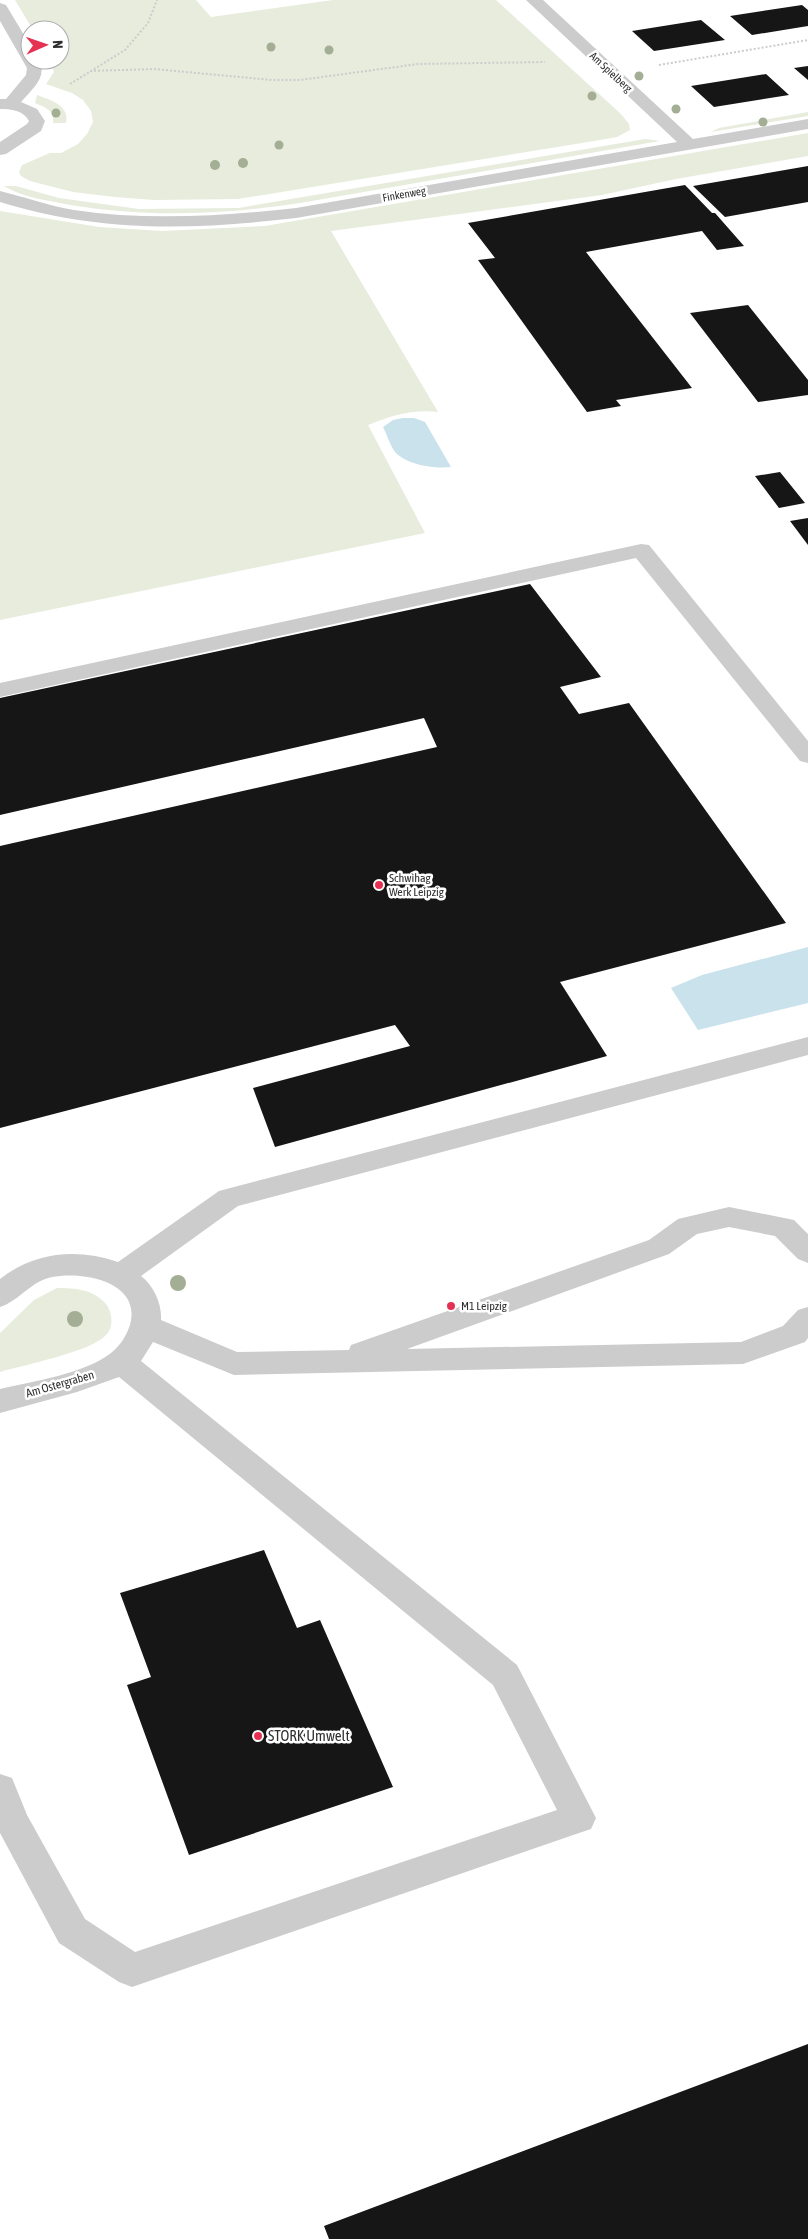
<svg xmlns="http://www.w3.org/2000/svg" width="808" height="2239" font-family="'Asap Condensed',sans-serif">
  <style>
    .green { fill: #e7ecdd }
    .water { fill: #c9e2ec }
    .building { fill: #161616 }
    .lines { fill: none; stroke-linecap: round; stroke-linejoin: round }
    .path { stroke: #ccc; stroke-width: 2; stroke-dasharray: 2 2; stroke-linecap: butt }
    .minor { fill: #ccc; fill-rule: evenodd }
    .tree { fill: #a3ae94 }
    .poi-dot { fill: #e53252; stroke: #fff; stroke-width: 2 }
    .labels { text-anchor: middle; stroke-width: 5; stroke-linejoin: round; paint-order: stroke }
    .far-street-label { font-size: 11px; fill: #2f2f2f; stroke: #fff }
    .poi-label { font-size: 12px; fill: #2f2f2f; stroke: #fff; text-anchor: start }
    .street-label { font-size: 12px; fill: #2f2f2f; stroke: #fff }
    .near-poi-label { font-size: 15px; fill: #2f2f2f; stroke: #fff; text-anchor: start }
  </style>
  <rect width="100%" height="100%" fill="#fff"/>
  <path class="green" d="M15,0h181l15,17 122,-17h163l125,114 8,10 1,6 -13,7 -23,4 -356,58 -84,1 -39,-3 -42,-5 -43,-11 -9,-5 -2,-4 3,-7 28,-12h11l17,-9 9,-10 6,-12 -2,-11 -8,-11 -11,-7 -26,-9 8,-12 -4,-12h10v-30h-27z
    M37,95c13,5 33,10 29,28h-13c2,-12 -8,-16 -18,-20z
    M808,112v4l-97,16 8,-4z
    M808,133v23l-132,23 -74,16 -271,36 107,181c-25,-3 -48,4 -70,13l57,108 -425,87v-409l99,16 63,4 103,-5z
    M645,139l15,2 -360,62c-78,12 -156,15 -235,1 -20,-4 -43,-7 -61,-18h12l43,12 80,11 99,-1z
    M57,1288c18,0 36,1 49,16 7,9 8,24 -1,32 -16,16 -81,29 -105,36v-39l34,-33z"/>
  <path class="water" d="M403,418h11l11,4 26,45c-17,2 -44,-2 -56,-15 -5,-7 -8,-17 -12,-25l10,-7z
    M808,947v56l-110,27 -27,-42 31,-13z"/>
  <path class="building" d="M802,5l6,5v16l-56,9 -22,-19z
    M701,20l24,20 -71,11 -22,-20z
    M808,66v14l-14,-12z
    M766,74l23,21 -75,12 -23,-21z
    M808,166v36l-83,15 -32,-31z
    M685,185l27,28h3l29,33 -27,4 -15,-19 -116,21 106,136 -76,12 5,6 -34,6 -109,-152 17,-2 -27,-35z
    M748,305l60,75v15l-50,7 -68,-89z
    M780,472l25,31 -26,5 -24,-32z
    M808,518v27l-18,-24z
    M530,584l71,93 -41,10 19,27 50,-11 157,220 -226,59 47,74 -332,91 -22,-59 157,-42 -15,-21 -395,103v-282l437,-99 -13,-29 -424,97v-117z
    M264,1550l33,78 23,-8 73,167 -204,68 -62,-170 24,-8 -31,-84z
    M808,2044v195h-479l-5,-13z"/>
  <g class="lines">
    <path class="path" d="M659,65l149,-25
      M90,71l64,-2 118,11h28l118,-16 127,-2
      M70,84l55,-34 23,-27 9,-23"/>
    <path class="minor" d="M526,0h17l150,139 115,-20v10l-512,89c-105,12 -194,15 -296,-16v-11c25,6 49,15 74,19 74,11 148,6 222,-2l381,-66z
      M0,3l6,2 24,40v15h9c9,17 -7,29 -18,42l16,7 8,12 -4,10 -35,23 -6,1v-13l27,-18 2,-3c-6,-11 -18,-12 -29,-12v-10h6l20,-24 1,-7 -27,-47z
      M641,544l8,1 159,196v22l-8,-2 -164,-203 -636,139v-14z
      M808,1037v18l-570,151 -97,70c13,10 21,28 20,44l76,32 112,-2 2,-5 298,-105 29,-21 51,-12 65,13 14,14v29l-10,-4 -23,-23 -46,-9 -32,7 -28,20 -262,95 334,-7 42,-16 15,-16 10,-3v31l-3,4 -62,22 -509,11 -81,-33 -12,19 376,304 79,153 -5,11 -12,4 -447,154 -13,-5 -60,-39 -59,-110v-59l12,4 15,37 58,104 50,33 422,-142 -64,-125 -374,-308 -42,15 -77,21v-24c34,-8 84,-15 111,-36 10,-8 15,-17 19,-28 12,-44 -48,-54 -78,-48 -21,4 -33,24 -52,30v-28c34,-27 77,-31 118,-17l101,-71z"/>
  </g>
  <g class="tree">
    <circle cx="271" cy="47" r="4.5"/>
    <circle cx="329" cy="50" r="4.5"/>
    <circle cx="639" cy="76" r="4.5"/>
    <circle cx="592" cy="96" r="4.5"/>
    <circle cx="676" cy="109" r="4.5"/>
    <circle cx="56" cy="113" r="4.5"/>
    <circle cx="763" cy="122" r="4.5"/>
    <circle cx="279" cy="145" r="4.5"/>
    <circle cx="243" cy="163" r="5"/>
    <circle cx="215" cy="165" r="5"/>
    <circle cx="178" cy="1283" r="8"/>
    <circle cx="75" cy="1319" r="8"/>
  </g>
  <g class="poi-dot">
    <circle cx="379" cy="885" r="5"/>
    <circle cx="451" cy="1306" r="5"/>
    <circle cx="258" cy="1736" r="5"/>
  </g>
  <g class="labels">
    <g class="far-street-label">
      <text transform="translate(611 72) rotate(43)" y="4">Am Spielberg</text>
      <text transform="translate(404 194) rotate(-10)" y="4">Finkenweg</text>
    </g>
    <g class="poi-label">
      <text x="389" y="882">Schwihag<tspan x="389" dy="14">Werk Leipzig</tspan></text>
      <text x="461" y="1310">M1 Leipzig</text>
    </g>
    <g class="street-label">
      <text transform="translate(60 1384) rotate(-16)" y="4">Am Ostergraben</text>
    </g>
    <g class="near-poi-label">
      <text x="268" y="1741">STORK Umwelt</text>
    </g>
  </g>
  <g transform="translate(45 45) rotate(88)"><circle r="24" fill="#ffffff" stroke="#acacac"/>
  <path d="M0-4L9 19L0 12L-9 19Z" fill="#e53252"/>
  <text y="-8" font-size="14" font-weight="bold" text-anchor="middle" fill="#2f2f2f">N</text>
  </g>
</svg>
